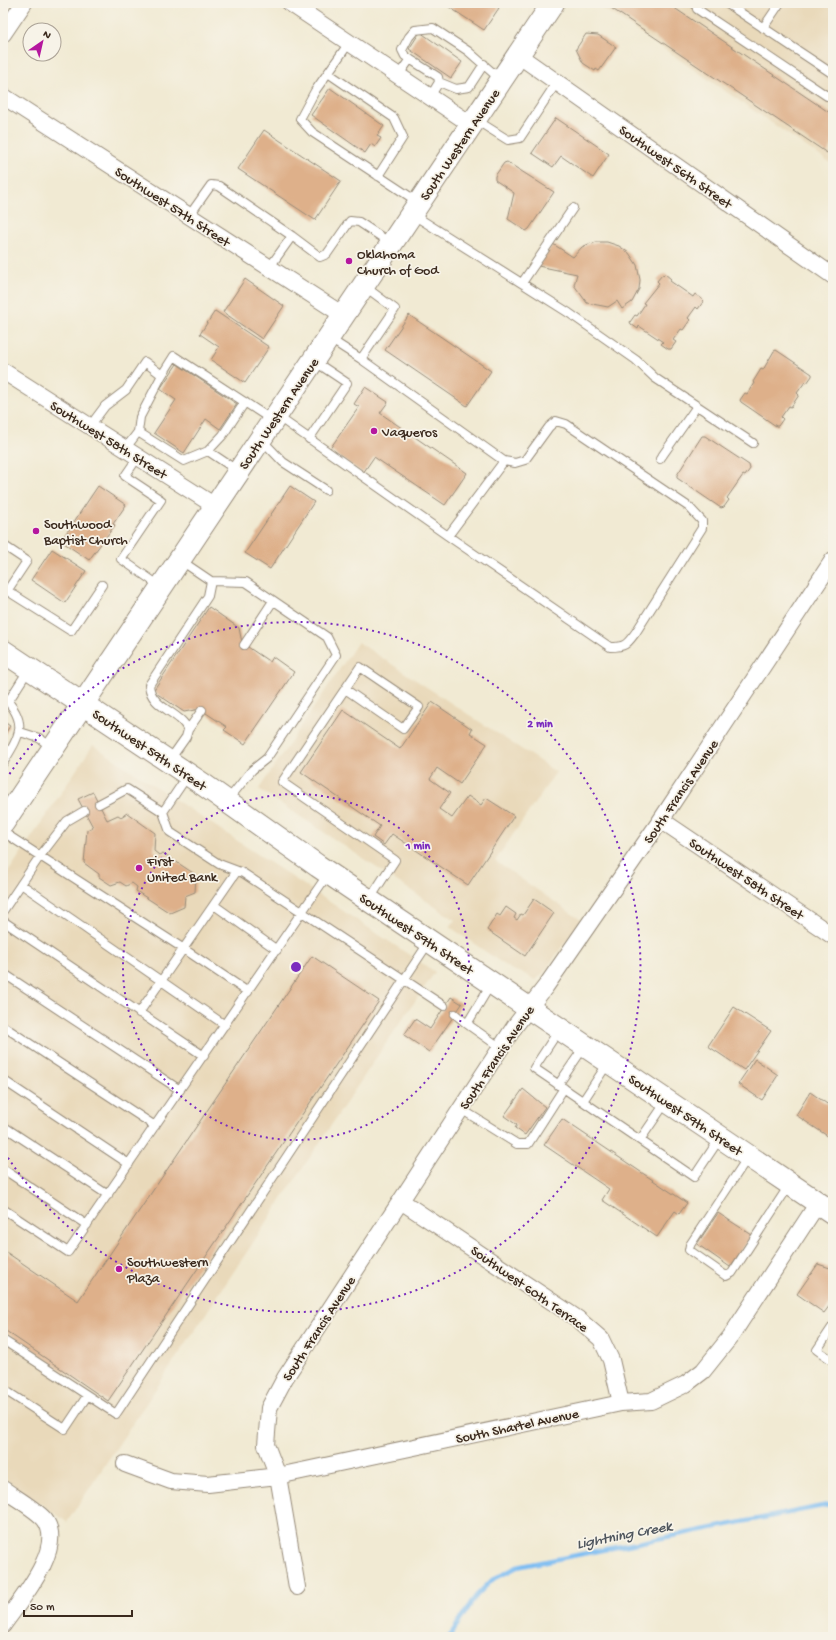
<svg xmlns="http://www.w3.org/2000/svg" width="836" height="1640" font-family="'Gochi Hand',sans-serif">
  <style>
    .built { fill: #e9d9ba }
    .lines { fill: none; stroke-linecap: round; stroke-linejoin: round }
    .stream { stroke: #7ebdf2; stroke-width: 4.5 }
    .building { fill: #deb08a }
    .service-casing { stroke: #968a78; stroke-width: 10 }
    .minor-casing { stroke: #968a78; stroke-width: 18 }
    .secondary-casing { stroke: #968a78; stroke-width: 24 }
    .service { stroke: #fff; stroke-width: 8 }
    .minor { stroke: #fff; stroke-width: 16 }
    .secondary { stroke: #fff; stroke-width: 22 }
    .ring { fill: none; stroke: #7b2cbf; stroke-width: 2; stroke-dasharray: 2 4 }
    .poi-dot { fill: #b5179e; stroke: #f7f3e8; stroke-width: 1.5 }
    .labels { text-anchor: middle; stroke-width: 3.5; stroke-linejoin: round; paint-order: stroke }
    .street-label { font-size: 14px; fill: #3b2a1e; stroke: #f7f3e8 }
    .poi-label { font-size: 14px; fill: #3b2a1e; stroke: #f7f3e8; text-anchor: start }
    .water-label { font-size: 15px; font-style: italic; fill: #4f565e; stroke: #f7f3e8 }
    .centre { fill: #7b2cbf; stroke: #f7f3e8; stroke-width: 2 }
    .ring-label { font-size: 12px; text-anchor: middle; font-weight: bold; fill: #7b2cbf; stroke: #f7f3e8; stroke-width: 3.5; stroke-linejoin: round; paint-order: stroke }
  </style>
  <rect width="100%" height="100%" fill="#f7f3e8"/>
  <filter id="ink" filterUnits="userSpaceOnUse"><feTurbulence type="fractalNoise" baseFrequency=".025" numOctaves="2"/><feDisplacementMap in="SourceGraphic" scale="8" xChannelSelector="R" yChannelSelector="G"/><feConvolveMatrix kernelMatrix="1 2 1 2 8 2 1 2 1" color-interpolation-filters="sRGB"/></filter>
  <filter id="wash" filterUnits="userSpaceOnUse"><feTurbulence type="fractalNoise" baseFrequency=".012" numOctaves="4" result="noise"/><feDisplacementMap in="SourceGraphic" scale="16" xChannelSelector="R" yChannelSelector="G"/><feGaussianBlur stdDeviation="0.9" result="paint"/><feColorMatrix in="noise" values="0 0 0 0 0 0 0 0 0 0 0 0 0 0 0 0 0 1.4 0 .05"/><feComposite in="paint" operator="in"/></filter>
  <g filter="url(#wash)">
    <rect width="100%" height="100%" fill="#f1ead3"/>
    <path class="built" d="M594,3h239v162l-185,-127z
      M358,642l198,130 -61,89 86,59 -39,55 -7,5 -10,-6 -13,-4 -62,-43 5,-7 -196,-131z
      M93,745l342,227 -61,89 -307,461 -64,-45v-597z"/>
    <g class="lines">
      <path class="stream" d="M449,1637l27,-41 16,-16 25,-13 316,-63"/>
    </g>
    <g id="blocks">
      <path class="building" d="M443,3h48l8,5 -15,22z
        M614,3h53l166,112v29l-6,9 -216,-145z
        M420,32l42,30 -11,16 -42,-29z
        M586,34l12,1 18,12 -17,24 -3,-2 -1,2 -12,-8 -7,-14z
        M330,88l54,38 -7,10 4,2 -6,9 -4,-3 -6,9 -54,-38z
        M556,118l53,36 -16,24 -32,-22 -8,11 -21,-14z
        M264,130l77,51 -26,39 -77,-51z
        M507,162l47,30 -25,37 -3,2 -18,-12 6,-26 -19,-13v-4l9,-13z
        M596,242h11l12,4 10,7 8,12 3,15 -1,9 -7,13 -10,7 -5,-8 -9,6 -21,-4 -13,-18 3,-11 -39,-8 15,-22 20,13 9,-10 9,-4 1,1z
        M665,274l6,5 -1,2 23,16 2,-3 7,5 1,3 -5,7 -2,-2 -8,11 2,2 -7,10 -2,-1 -8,11 3,2 -5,7h-3l-7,-5 2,-2 -24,-16 -1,3 -7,-5 -1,-2 5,-7 2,1 8,-12 -2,-1 16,-20 -2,-2 5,-6z
        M245,279l39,27 -22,33 -39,-27z
        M215,311l54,36 -24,36 -34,-23 8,-13 -19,-13z
        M409,315l82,56 -24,35 -82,-56z
        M776,350l36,24v2l-5,7 -2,-1 -8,11 2,2 -8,12 -2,-1 -8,11 2,2 -5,7h-2l-35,-24 -1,-2 5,-7 2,1 7,-11 -1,-1 8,-13 2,1 11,-19z
        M177,364l60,40 -17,25 -14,-10 -22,34 -30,-20 22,-33 -16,-11z
        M365,387l23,15 -8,11 87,60 -22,32 -71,-48 -11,16 -34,-23 30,-43 -5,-3z
        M702,436h3l44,29 1,4 -5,7 -2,-1 -16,23 2,2 -5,7 -3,1 -44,-30v-3z
        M98,486l28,19 -13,19 2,1 -26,35 -28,-19z
        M290,486l24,16 -44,67 -25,-16z
        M52,549l34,22 -21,32 -34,-23z
        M209,607l30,21 3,15 28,19 3,-5 21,15 -49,72 -21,-14 3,-3 -27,-18 -16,3 -31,-21z
        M432,702l40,27 -2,4 17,11 -27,40 -23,-16 -7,11 20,14 -11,16 13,9 16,-22 13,9 5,-7 28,18 -46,69 -76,-51 -8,11 -11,-8 7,-11 -79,-54 42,-62 57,39z
        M3,721l7,5 -7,11z
        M93,792l14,28 11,-5 3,2 6,-4 28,20 -1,18 5,4 4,-2 33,22 -1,17 -10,4 -1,11 -14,6 -34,-22 1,-4 -5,-4 -6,3 -6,-4 -9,3 -12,-8v-3l-15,-11 3,-33 6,-3 -15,-28z
        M534,899l20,14 -29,43 -38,-26 10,-16 3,2 6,-9 10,7 -2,4 3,2 4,-6 2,1z
        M312,956l67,45 -271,400 -105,-72v-79l75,51z
        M451,997l11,7 -33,48 -25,-17 11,-16 15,10z
        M734,1007l37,24 -27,39 -36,-24z
        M755,1059l23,16 -16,25 -24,-16z
        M523,1089l22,18 -20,28 -10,-7 2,-3 -13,-9z
        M810,1092l23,16v24l-4,5 -33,-22z
        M562,1119l125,84 -8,11 -4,-3 -18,26 -55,-37 7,-11 -65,-44z
        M718,1213l34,22 -22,32 -33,-23z
        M818,1264l15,5v32l-9,12 -27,-19z"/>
    </g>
  </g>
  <g filter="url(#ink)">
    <use href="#blocks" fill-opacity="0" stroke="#968a78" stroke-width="1"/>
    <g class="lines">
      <g class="service-casing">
        <path id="service" d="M696,3l1,6 130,87 6,-2
          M726,3l107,71
          M763,28l17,-25
          M349,43l-34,48 -15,28 12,13 106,70
          M328,73l66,45 9,19 -25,39
          M398,76l12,-17
          M439,82l17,7 13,-2 15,-23
          M430,97l9,-15 -1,-5 -33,-21 -3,-6 7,-13 6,-7 18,-2 35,23 33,29
          M476,120l32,20 12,-2 37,-56
          M412,214l157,99 67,47 19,18 98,65
          M189,216l22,-31 8,1 73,50 -23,32
          M292,236l28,21 7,-3 23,-33 9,1 33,22
          M522,283l51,-75
          M330,339l31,20 34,-50 -31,-23
          M277,416l171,120 56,-75 -143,-102
          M90,426l15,-20 21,-16 19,-28 17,13 12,-19 98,64
          M138,432l46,29 24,-10 15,-16 22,-33
          M261,439l22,23 43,28
          M309,439l38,-56 -33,-22
          M125,449l13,-17 2,-15 22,-42
          M208,451l30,20
          M138,457l-13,19 36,24 -40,59 39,27
          M660,459l37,-53
          M448,536l162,111c16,0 17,-3 26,-15l66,-104v-7l-13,-14 -123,-83 -10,-3 -7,6 -24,33 -10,3 -11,-2
          M3,545l24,16 -20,30
          M180,560l31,21 35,1 81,55 9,18 -69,103 -15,12 -24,30
          M3,588l68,43 31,-46
          M244,645l29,-44
          M345,689l58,40 16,-22 -59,-40 -78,115 113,78 -26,40
          M3,696c26,27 17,39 0,67
          M8,702l21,-33
          M188,730l14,-20
          M20,732l19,6 14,10
          M169,761l17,-24 2,-7c-8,-19 -37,-21 -39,-45l59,-89 3,-15
          M99,804l28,-15 36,23 7,20 49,32 24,9 201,133
          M163,812l25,-37
          M3,832l181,117 64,43
          M21,884l204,141
          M214,905l63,45
          M3,911l37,-55 27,-35 17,-10
          M3,921l201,135
          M3,973l177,117
          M139,1013l98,-142
          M455,1014l12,10 34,24
          M467,1024l24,-40
          M3,1026l152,100
          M559,1030l-25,38 160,109 26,-39
          M3,1080l126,84
          M558,1085l26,-38
          M583,1101l25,-38
          M461,1109l56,35h11l36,-56
          M3,1126l105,69
          M640,1140l26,-38
          M748,1157l-58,88 -1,5 37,26 6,-3 58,-89
          M3,1169l84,56
          M3,1209l65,43 260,-378
          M833,1326l-16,24 16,11
          M3,1340l113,74 313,-472
          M3,1389l62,40 22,-33"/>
      </g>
      <g class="minor-casing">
        <path id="minor" d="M290,3l182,122
          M3,34l21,-31
          M518,55l315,221
          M3,96l340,219
          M3,371l212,135
          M661,820l172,116
          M401,1201l177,118 23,20 10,21 10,43
          M125,1464l46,17 37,3 70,-8 343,-73 30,-2 35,-17 17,-13 28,-35 87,-133
          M3,1489c11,8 34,21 42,31 21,28 -26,82 -42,105
          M297,1587l-19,-111 -12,-31 3,-37 16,-30 230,-352 31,-40 115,-166 172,-260"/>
      </g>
      <g class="secondary-casing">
        <path id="secondary" d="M3,651l201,134 114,81 515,347
          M3,823l550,-820"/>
      </g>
      <use href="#service" class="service"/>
      <use href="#minor" class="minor"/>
      <use href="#secondary" class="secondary"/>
    </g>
  </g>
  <g class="ring">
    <circle cx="296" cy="967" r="173"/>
    <path d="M3 784A345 345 0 1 1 3 1150"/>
  </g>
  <g class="poi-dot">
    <circle cx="349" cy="261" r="4"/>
    <circle cx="374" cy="431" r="4"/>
    <circle cx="36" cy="531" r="4"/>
    <circle cx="139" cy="868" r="4"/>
    <circle cx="119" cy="1269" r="4"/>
  </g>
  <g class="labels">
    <g class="street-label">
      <text transform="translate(459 144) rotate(-56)" y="5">South Western Avenue</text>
      <text transform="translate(676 166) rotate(35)" y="5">Southwest 56th Street</text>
      <text transform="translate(173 206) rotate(33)" y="5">Southwest 57th Street</text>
      <text transform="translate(278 413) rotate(-56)" y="5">South Western Avenue</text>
      <text transform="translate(109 439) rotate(32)" y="5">Southwest 58th Street</text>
      <text transform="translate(150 749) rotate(34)" y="5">Southwest 59th Street</text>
      <text transform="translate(680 791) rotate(-56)" y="5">South Francis Avenue</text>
      <text transform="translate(747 878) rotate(34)" y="5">Southwest 58th Street</text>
      <text transform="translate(417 933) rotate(34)" y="5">Southwest 59th Street</text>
      <text transform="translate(496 1057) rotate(-56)" y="5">South Francis Avenue</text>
      <text transform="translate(686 1114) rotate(34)" y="5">Southwest 59th Street</text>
      <text transform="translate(530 1288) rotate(35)" y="5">Southwest 60th Terrace</text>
      <text transform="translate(318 1328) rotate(-57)" y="5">South Francis Avenue</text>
      <text transform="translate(517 1425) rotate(-12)" y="5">South Shartel Avenue</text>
    </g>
    <g class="poi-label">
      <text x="357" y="258">Oklahoma<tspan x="357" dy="16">Church of God</tspan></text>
      <text x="382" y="436">Vaqueros</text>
      <text x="44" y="528">Southwood<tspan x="44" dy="16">Baptist Church</tspan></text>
      <text x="147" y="865">First<tspan x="147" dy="16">United Bank</tspan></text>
      <text x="127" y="1266">Southwestern<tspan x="127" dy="16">Plaza</tspan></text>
    </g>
    <g class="water-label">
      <text transform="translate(624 1534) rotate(-11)" y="5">Lightning Creek</text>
    </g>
  </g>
  <circle cx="296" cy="967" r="6" class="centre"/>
  <g class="ring-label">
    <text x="540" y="727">2 min</text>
    <text x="418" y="849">1 min</text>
  </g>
  <rect width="836" height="1640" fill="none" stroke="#f7f3e8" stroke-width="16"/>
  <g transform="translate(42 42) rotate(34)"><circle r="19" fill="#f7f3e8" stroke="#aca397"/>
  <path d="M0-3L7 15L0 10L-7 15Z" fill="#b5179e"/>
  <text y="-6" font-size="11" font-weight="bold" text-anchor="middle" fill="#3b2a1e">N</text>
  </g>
  <path d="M24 1610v6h108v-6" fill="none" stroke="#3b2a1e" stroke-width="2"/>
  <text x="30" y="1610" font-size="12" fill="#3b2a1e" stroke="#f7f3e8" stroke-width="3" paint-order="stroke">50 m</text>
</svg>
